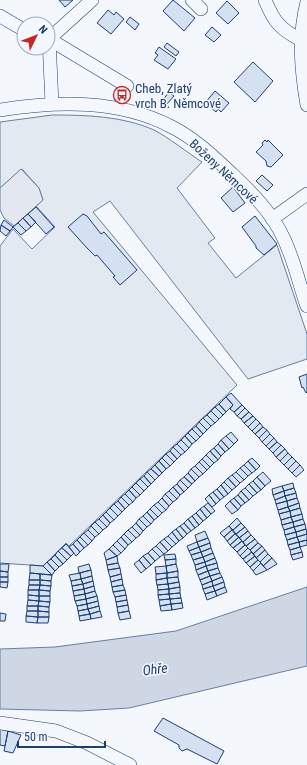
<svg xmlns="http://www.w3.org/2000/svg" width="307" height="765" font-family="'Roboto Condensed',sans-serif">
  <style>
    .green { fill: #e3e9f0; stroke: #687fa3 }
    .parking { fill: #e3e8f0; stroke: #687fa3 }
    .water { fill: #cfd7e4; stroke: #687fa3 }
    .building { fill: #d5e0f0; stroke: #1d3f73 }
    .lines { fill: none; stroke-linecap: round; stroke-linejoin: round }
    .minor-casing { stroke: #1d3f73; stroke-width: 14 }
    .minor { stroke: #f4f7fb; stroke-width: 13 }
    .labels { text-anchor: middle; stroke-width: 3; stroke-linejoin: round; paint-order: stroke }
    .poi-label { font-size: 13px; fill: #1d3f73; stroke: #f4f7fb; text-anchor: start }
    .street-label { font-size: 13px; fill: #1d3f73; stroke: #f4f7fb }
    .water-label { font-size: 14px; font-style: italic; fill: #1d3f73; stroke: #f4f7fb }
  </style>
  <rect width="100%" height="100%" fill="#f4f7fb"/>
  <path class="green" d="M52,115c34,0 70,1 102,15 14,7 34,23 48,32l-25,26 38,50 -7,5 28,35 41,-33 30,89v25l-59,20 -138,-178 -17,11 144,173 -168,161 -3,-3 -23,23 -43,-3v-317l13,-17 19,20 23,-22 -19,-21 7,-6 -4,-12 -17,-19 -22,19v-66z"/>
  <path class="parking" d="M21,169l18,19 4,12 -29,26 -10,-8 -4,-8v-22z"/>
  <path class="water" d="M307,587v79l-178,42 -49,3 -80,-2v-60l55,-2 121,-16z"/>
  <path class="building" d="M59,0h14l-8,7z
    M173,0l22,18 -11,13 -21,-20z
    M227,1l12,12 -11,11 -12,-11z
    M108,10l6,5 2,-3 8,7 -13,15 -14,-11z
    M130,17l9,7 -4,6 -9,-8z
    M212,27l9,8 -7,7 -9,-7z
    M167,43l12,9 -3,4 -12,-9z
    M159,47l17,12 -8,10 -14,-9 4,-5 -3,-2z
    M253,62l20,19 -18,21 -21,-20z
    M215,91l14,12 -8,9 -3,-3 -2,3 -11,-9z
    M169,92l5,4 -8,9 -4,-4z
    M265,140l2,2 1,-2 15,15 -12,12 -4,-1 -1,-5 -10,-9 7,-7 -1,-2z
    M262,175l11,10 -6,6 -11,-10z
    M233,187l12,16 -12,9 -12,-14z
    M36,207l18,20 -8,7 -18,-20z
    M28,214l8,8 -5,5 -8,-9z
    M83,214l4,2 14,18 3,-2 33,38 -17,15 -7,-8 2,-1 -18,-21 -2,1 -8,-8 -19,-21z
    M255,216l22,28 -13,11 -8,-7v-2l-14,-19z
    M23,218l8,9 -5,4 -8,-8z
    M4,220l9,7 -3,4 -9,-6z
    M18,223l8,8 -5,4 -8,-8z
    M1,225l9,6 -4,5 -6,-5z
    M307,374v18l-1,1 -3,-6 -1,1 -3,-11z
    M231,393l11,12 -8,7 -4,-3 3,-4 -7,-8z
    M226,397l7,8 -7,7 -7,-8z
    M219,404l7,8 -3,3 -8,-8z
    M242,405l3,3 -8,8 -3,-4z
    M215,407l8,8 -4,4 -8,-8z
    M245,408l4,4 -8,7 -4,-3z
    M211,411l8,8 -4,4 -8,-8z
    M249,412l4,4 -9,7 -3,-4z
    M207,415l8,8 -4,3 -8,-8z
    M253,416l3,3 -8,8 -4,-4z
    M203,418l8,8 -4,4 -8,-8z
    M256,419l4,4 -8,8 -4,-4z
    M199,422l8,8 -4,4 -7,-8z
    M260,423l3,4 -8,7 -3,-3z
    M196,426l7,8 -3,3 -8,-8z
    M263,427l4,3 -8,8 -4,-4z
    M192,429l8,8 -4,4 -8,-8z
    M267,430l3,4 -8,8 -3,-4z
    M231,432l7,8 -4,4 -8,-8z
    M188,433l8,8 -4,3 -7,-8z
    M270,434l4,4 -8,8 -4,-4z
    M185,436l7,8 -3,4 -8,-8z
    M226,436l8,8 -5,5 -8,-9z
    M274,438l3,4 -8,7 -3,-3z
    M181,440l8,8 -4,4 -8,-8z
    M221,440l8,9 -4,3 -7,-8z
    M277,442l4,3 -8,8 -4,-4z
    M177,444l8,8 -4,3 -8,-8z
    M218,444l7,8 -4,4 -7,-8z
    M281,445l4,4 -9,8 -3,-4z
    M173,447l8,8 -4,4 -7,-8z
    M214,448l7,8 -3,4 -8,-9z
    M285,449l3,4 -8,8 -4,-4z
    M170,451l7,8 -3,3 -8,-8z
    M210,451l8,9 -4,3 -8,-8z
    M288,453l4,4 -8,8 -4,-4z
    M166,454l8,8 -4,4 -8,-8z
    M206,455l8,8 -4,4 -8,-8z
    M292,457l4,4 -8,8 -4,-4z
    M162,458l8,8 -4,3 -7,-8z
    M252,458l8,8 -4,4 -8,-9z
    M202,459l8,8 -3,3 -8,-8z
    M159,461l7,8 -4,4 -7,-8z
    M248,461l8,9 -4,3 -8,-8z
    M296,461l4,4 -8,8 -4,-4z
    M199,462l8,8 -4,4 -8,-8z
    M155,465l7,8 -3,3 -8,-7z
    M244,465l8,8 -4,3 -8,-8z
    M300,465l4,5 -8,7 -4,-4z
    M195,466l8,8 -4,3 -8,-8z
    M240,468l8,8 -4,4 -8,-8z
    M151,469l8,7 -4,4 -8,-8z
    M191,469l8,8 -4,4 -7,-8z
    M147,472l8,8 -4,4 -7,-8z
    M236,472l8,8 -4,3 -8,-8z
    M263,472l8,9 -6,5 -8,-9z
    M188,473l7,8 -3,3 -8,-7z
    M232,475l8,8 -4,4 -8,-9z
    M144,476l7,8 -3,3 -8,-8z
    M184,477l8,7 -4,4 -8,-8z
    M257,477l8,9 -4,4 -8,-9z
    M228,478l8,9 -4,3 -8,-8z
    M140,479l8,8 -4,4 -8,-8z
    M180,480l8,8 -4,4 -7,-8z
    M253,481l8,9 -4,3 -8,-9z
    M224,482l8,8 -4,4 -7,-9z
    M136,483l8,8 -4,4 -8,-8z
    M293,483l1,5 -10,3 -2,-5z
    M177,484l7,8 -4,3 -7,-8z
    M249,484l8,9 -4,3 -8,-8z
    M221,485l7,9 -4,3 -7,-8z
    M282,486l2,5 -11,4 -1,-6z
    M132,487l8,8 -4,3 -7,-8z
    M173,487l7,8 -3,4 -8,-8z
    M245,488l8,8 -4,4 -8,-9z
    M294,488l2,5 -11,3 -1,-5z
    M217,489l7,8 -4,3 -7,-8z
    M129,490l7,8 -3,4 -8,-8z
    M169,491l8,8 -4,3 -8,-8z
    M241,491l8,9 -4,3 -7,-8z
    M284,491l1,5 -10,4 -2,-5z
    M213,492l7,8 -4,4 -7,-9z
    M296,493l1,5 -10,3 -2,-5z
    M125,494l8,8 -4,3 -8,-8z
    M165,494l8,8 -4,4 -7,-8z
    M209,495l7,9 -4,3 -7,-8z
    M238,495l7,8 -4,3 -7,-8z
    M285,496l2,5 -11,3 -1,-4z
    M121,497l8,8 -4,4 -7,-8z
    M162,498l7,8 -3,4 -8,-8z
    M234,498l7,8 -3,4 -8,-9z
    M297,498l2,5 -11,4 -1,-6z
    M118,501l7,8 -3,3 -8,-8z
    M230,501l8,9 -6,4 -7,-8z
    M287,501l1,6 -10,3 -2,-6z
    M158,502l8,8 -4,3 -8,-8z
    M208,503l7,8 -4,3 -7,-8z
    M299,503l1,5 -10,3 -2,-4z
    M114,504l8,8 -4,4 -8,-8z
    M154,505l8,8 -4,4 -8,-8z
    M204,506l7,8 -4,4 -7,-9z
    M288,507l2,4 -11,3 -1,-4z
    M110,508l8,8 -4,4 -8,-8z
    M300,508l2,6 -11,3 -1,-6z
    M150,509l8,8 -4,3 -7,-8z
    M200,509l7,9 -4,3 -7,-8z
    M290,511l1,6 -10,3 -2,-6z
    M106,512l8,8 -4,3 -7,-8z
    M147,512l7,8 -3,4 -8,-8z
    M196,513l7,8 -4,4 -7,-9z
    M302,514l1,5 -10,3 -2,-5z
    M103,515l7,8 -3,4 -8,-8z
    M143,516l8,8 -4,3 -8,-8z
    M192,516l7,9 -4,3 -7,-9z
    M291,517l2,5 -11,3 -1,-5z
    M237,518l4,5 -8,7 -4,-4z
    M99,519l8,8 -4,3 -8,-8z
    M139,519l8,8 -4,4 -7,-8z
    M188,519l7,9 -4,3 -7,-8z
    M303,519l2,5 -11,3 -1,-5z
    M95,522l8,8 -4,4 -8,-8z
    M293,522l1,5 -10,3 -2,-5z
    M136,523l7,8 -3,4 -8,-8z
    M184,523l7,8 -4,3 -7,-8z
    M241,523l4,4 -9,7 -3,-4z
    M305,524l1,5 -10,3 -2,-5z
    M91,526l8,8 -4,3 -7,-7z
    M180,526l7,8 -4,4 -7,-9z
    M229,526l3,4 -8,7 -4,-4z
    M132,527l8,8 -4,3 -8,-8z
    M245,527l3,4 -9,7 -3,-4z
    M294,527l2,5 -11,3 -1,-5z
    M176,529l7,9 -4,3 -7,-9z
    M306,529l1,5 -10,3 -1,-5z
    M88,530l7,7 -3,4 -8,-8z
    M128,530l8,8 -4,4 -8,-8z
    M232,530l3,4 -8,7 -3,-4z
    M205,531l3,7 -11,4 -2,-7z
    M248,531l3,4 -8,7 -4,-4z
    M172,532l7,9 -3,3 -8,-8z
    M296,532l1,5 -10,3 -2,-5z
    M84,533l8,8 -4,4 -8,-8z
    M124,534l8,8 -4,3 -7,-8z
    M235,534l4,3 -9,8 -3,-4z
    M307,534v6l-8,2 -2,-5z
    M251,535l4,4 -9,7 -3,-4z
    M168,536l8,8 -4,3 -8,-8z
    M80,537l8,8 -4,3 -7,-8z
    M121,537l7,8 -3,4 -8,-8z
    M239,537l3,4 -9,7 -3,-3z
    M297,537l2,5 -11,3 -1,-5z
    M208,538l2,5 -11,4 -2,-5z
    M164,539l8,8 -4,4 -8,-9z
    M255,539l3,4 -8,7 -4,-4z
    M77,540l7,8 -4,4 -7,-8z
    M307,540v5l-7,2 -1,-5z
    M117,541l8,8 -4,4 -8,-8z
    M242,541l3,4 -8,7 -4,-4z
    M160,542l8,9 -4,3 -8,-8z
    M197,542l2,5 -10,4 -2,-5z
    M299,542l1,5 -10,3 -2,-5z
    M210,543l1,5 -10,4 -2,-5z
    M258,543l4,3 -9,8 -3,-4z
    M66,544l8,9 -3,3 -9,-8z
    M73,544l7,8 -4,4 -7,-9z
    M113,545l8,8 -4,3 -8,-7z
    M245,545l3,3 -8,8 -3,-4z
    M156,546l8,8 -4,3 -8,-8z
    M262,546l3,4 -9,8 -3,-4z
    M199,547l2,5 -10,3 -2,-4z
    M300,547l2,5 -11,3 -1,-5z
    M62,548l9,8 -4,4 -9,-9z
    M211,548l2,5 -10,4 -2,-5z
    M248,548l4,4 -9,7 -3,-3z
    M109,549l8,7 -11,4 -2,-7z
    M152,549l8,8 -5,4 -7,-8z
    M265,550l3,4 -8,8 -4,-4z
    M58,551l9,9 -4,4 -8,-9z
    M201,552l2,5 -10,3 -2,-5z
    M252,552l3,4 -9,7 -3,-4z
    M302,552l1,5 -10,3 -2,-5z
    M148,553l7,8 -4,4 -8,-9z
    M213,553l2,5 -10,4 -2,-5z
    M175,554l1,5 -11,1 -1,-5z
    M268,554l4,4 -9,8 -3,-4z
    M55,555l8,9 -4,3 -8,-8z
    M117,556l1,7 -11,2 -1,-5z
    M143,556l8,9 -5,4 -7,-9z
    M255,556l3,4 -8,7 -4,-4z
    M203,557l2,5 -10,3 -2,-5z
    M215,558l2,5 -11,3 -1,-4z
    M272,558l5,6 -10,6 -4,-4z
    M51,559l8,8 -4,4 -8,-9z
    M176,559v5l-10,2 -1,-6z
    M139,560l7,9 -5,4 -7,-9z
    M258,560l3,3 -8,8 -3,-4z
    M47,562l8,9 -3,4 -9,-9z
    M205,562l1,4 -10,4 -1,-5z
    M118,563l2,5 -12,2 -1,-5z
    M217,563l1,5 -10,3 -2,-5z
    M261,563l6,7 -11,5 -3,-4z
    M0,564h9l-1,8 -8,-1z
    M89,564l2,6 -12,3 -1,-6z
    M176,564l2,7 -11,2 -1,-7z
    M30,565l13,1 9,9 -22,-2z
    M166,566l1,7 -11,1 -1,-7z
    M206,566l2,5 -10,4 -2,-5z
    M120,568l1,6 -11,3 -2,-7z
    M218,568l2,5 -10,3 -2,-5z
    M91,570l1,6 -11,3 -1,-6z
    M0,571l8,1v5h-8z
    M178,571v6l-11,1v-5z
    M208,571l2,5 -10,4 -2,-5z
    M30,573l10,1v6h-11z
    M80,573l1,6 -10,2 -2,-6z
    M167,573v5l-11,2v-6z
    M220,573l2,4 -10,4 -2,-5z
    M40,574l12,1 -1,6 -11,-1z
    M121,574l1,5 -11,3 -1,-5z
    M92,576l1,5 -10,3 -2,-5z
    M210,576l2,5 -10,4 -2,-5z
    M0,577h8v5h-8z
    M178,577l1,5 -11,2 -1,-6z
    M222,577l2,5 -11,4 -1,-5z
    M167,578l1,6 -11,1 -1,-5z
    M81,579l2,5 -11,2 -1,-5z
    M122,579l1,6 -11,2 -1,-5z
    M29,580h11v5h-11z
    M40,580l11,1v5l-11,-1z
    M93,581l1,5 -10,3 -1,-5z
    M212,581l1,5 -10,3 -1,-4z
    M0,582h8l-1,6 -7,-1z
    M179,582l1,5 -11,2 -1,-5z
    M224,582l1,5 -10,4 -2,-5z
    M83,584l1,5 -11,2 -1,-5z
    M168,584l1,5 -11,1 -1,-5z
    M29,585h11l-1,5h-11z
    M40,585l11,1 -1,5 -11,-1z
    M123,585l2,5 -12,2 -1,-5z
    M94,586l1,5 -10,3 -1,-5z
    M213,586l2,5 -10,3 -2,-5z
    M180,587v6l-11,1v-5z
    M225,587l2,5 -10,4 -2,-5z
    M84,589l1,5 -11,2 -1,-5z
    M169,589v5l-11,1v-5z
    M28,590h11v6l-11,-1z
    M39,590l11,1v5h-11z
    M125,590l1,5 -11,2 -2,-5z
    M95,591l2,5 -11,3 -1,-5z
    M215,591l2,5 -10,4 -2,-6z
    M180,593l1,5 -11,1 -1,-5z
    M85,594l1,5 -11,2 -1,-5z
    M169,594l1,5 -11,1 -1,-5z
    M28,595l11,1v5l-11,-1z
    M126,595l1,5 -11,2 -1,-5z
    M39,596h11v6l-11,-1z
    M97,596l1,5 -11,3 -1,-5z
    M181,598l1,5 -11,1 -1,-5z
    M86,599l1,5 -10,2 -2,-5z
    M170,599l1,5 -11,2 -1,-6z
    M28,600l11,1 -1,5h-11z
    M127,600l1,5 -11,2 -1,-5z
    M39,601l11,1 -1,5 -11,-1z
    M98,601l1,5 -11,3 -1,-5z
    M182,603l1,5 -11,2 -1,-6z
    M87,604l1,5 -10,2 -1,-5z
    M171,604l1,6 -11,1 -1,-5z
    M128,605l1,6 -11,2 -1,-6z
    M27,606h11v5h-11z
    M38,606l11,1v5l-11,-1z
    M99,606l1,5 -10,3 -2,-5z
    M88,609l2,5 -11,2 -1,-5z
    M27,611h11v6l-12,-1z
    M38,611l11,1v5h-11z
    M100,611l2,6 -11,2 -1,-5z
    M129,611l2,7 -11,2 -2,-7z
    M0,613l6,1 -1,7h-5z
    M90,614l1,5 -11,2 -1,-5z
    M26,616l12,1 -1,6 -11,-1z
    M38,617h11l-1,6h-11z
    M163,718l61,33 -7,13 -30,-15 -5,2 -3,-3v-3l-25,-14z
    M0,729l8,2 -3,15 -5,-1z
    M8,731l13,4 -8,18 -9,-2z"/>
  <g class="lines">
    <g class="minor-casing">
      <path id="minor" d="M92,0l-43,39 78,47
        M192,0l9,9
        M265,0c9,22 15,29 36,40
        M307,2c-9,35 -6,68 0,103
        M0,16l24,14
        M48,38l1,1 3,65
        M0,110c58,-9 119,-11 172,17 22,11 42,30 60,47 19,18 40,39 51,63 11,22 16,47 24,69
        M272,219l35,-25
        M0,723l56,8 31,12 43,22"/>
    </g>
    <use href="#minor" class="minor"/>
  </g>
  <defs>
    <g id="bus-ring" transform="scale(0.9)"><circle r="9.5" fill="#f4f7fb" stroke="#c62828" stroke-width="1.5"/><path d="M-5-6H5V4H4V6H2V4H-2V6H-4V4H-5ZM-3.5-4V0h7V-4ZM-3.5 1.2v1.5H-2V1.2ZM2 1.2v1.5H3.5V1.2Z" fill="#c62828"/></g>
  </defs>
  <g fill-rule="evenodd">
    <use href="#bus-ring" x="122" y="95"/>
  </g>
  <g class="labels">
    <g class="poi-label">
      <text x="135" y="93">Cheb, Zlatý<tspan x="135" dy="15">vrch B. Němcové</tspan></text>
    </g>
    <g class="street-label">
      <text transform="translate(224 171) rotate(43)" y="5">Boženy Němcové</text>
    </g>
    <g class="water-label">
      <text transform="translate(155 669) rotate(-7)" y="5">Ohře</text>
    </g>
  </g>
  <g transform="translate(36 36) rotate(47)"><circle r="19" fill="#f4f7fb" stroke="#9eadc5"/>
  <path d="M0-3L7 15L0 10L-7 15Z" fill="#c62828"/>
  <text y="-6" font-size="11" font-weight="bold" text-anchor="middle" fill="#1d3f73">N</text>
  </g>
  <path d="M18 741v6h87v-6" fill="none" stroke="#1d3f73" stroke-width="2"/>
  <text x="24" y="741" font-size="12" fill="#1d3f73" stroke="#f4f7fb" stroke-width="3" paint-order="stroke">50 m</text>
</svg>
